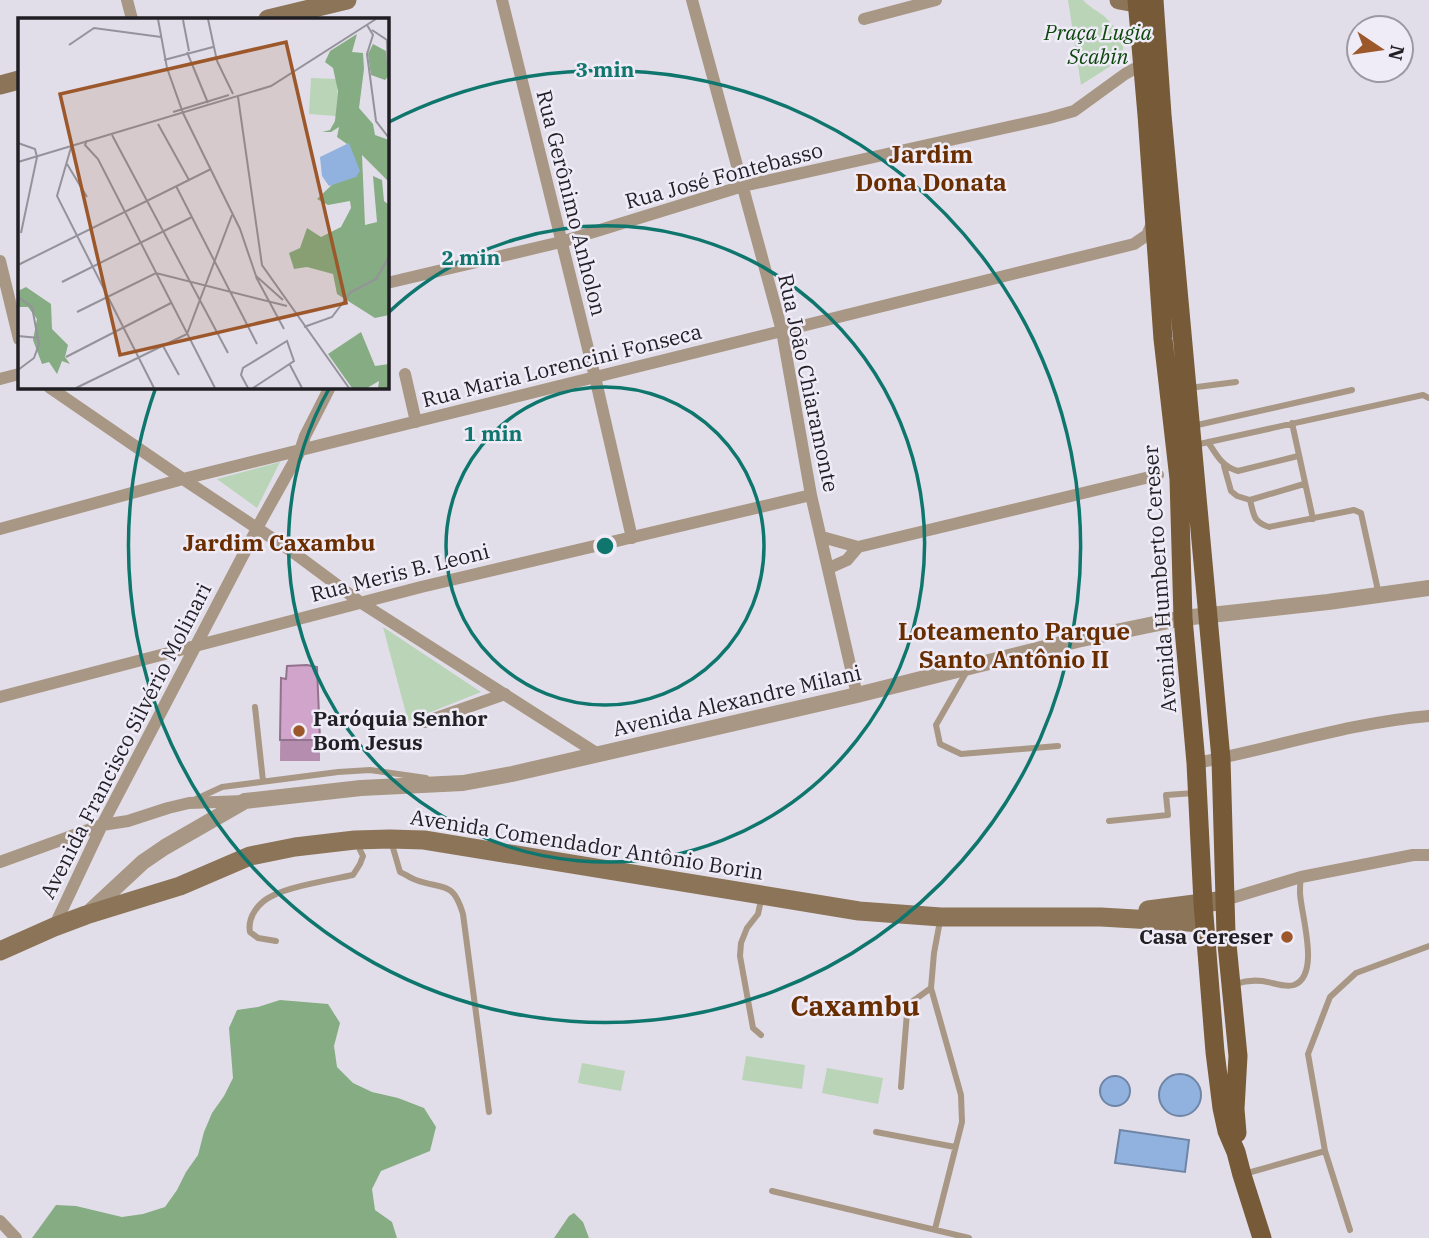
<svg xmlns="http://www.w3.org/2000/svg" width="1429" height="1238" font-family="'IBM Plex Serif',serif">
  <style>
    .green { fill: #b9d4b6 }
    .forest { fill: #85ac82 }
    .water { fill: #91b1de; stroke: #6f85a6; stroke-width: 2 }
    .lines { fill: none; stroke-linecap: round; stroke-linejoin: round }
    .service { stroke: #a89784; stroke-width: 6 }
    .minor { stroke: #a89784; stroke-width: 12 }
    .tertiary { stroke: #a89784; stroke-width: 16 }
    .secondary { stroke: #8c7458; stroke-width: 19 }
    .primary { stroke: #775a37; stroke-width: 19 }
    .wall { fill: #b48daf }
    .building { fill: #d1a4cb; stroke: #92738e; stroke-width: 2 }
    .ring { fill: none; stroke: #0f766e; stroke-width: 3.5 }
    .poi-dot { fill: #9c582b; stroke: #efebf7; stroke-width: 2.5 }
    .labels { text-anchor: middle; stroke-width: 5; stroke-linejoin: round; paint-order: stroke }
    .park-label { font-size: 21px; font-style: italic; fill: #0e470e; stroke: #efebf7 }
    .street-label { font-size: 21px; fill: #201f23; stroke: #efebf7 }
    .poi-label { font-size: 21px; font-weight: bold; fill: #201f23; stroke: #efebf7; text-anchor: start }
    .neighbourhood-label { font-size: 23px; font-weight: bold; fill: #692e00; stroke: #efebf7 }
    .quarter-label { font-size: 24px; font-weight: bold; fill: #692e00; stroke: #efebf7 }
    .district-label { font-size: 28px; font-weight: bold; fill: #692e00; stroke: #efebf7 }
    .inset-road { fill: none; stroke: #94929a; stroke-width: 2 }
    .view { fill: #9c582b; fill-opacity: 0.15; stroke: #9c582b; stroke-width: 3.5 }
    .inset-edge { fill: none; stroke: #201f23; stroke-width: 3.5 }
    .centre { fill: #0f766e; stroke: #efebf7; stroke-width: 3.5 }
    .ring-label { font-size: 21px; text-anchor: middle; font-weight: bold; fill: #0f766e; stroke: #efebf7; stroke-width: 5; stroke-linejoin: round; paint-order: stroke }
  </style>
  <rect width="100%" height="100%" fill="#e2dee9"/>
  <path class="green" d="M1068,0h15c6,7 15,11 22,17 39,38 8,46 -24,68z
    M280,462l-23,46 -40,-29z
    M383,627l98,65 -73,29z
    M746,1056l59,9 -3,24 -60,-9z
    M582,1063l43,8 -4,20 -43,-8z
    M827,1068l56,10 -5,26 -56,-11z"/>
  <path class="forest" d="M280,1000l48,4 12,19 -6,23 3,21 16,16 19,9 26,6 26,10 12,19 -6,24 -49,20 -9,18 3,21 17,12 5,16h-365l24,-33 20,1 46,11 21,-3 22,-7 12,-17 9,-18 12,-17 6,-23 8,-19 12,-17 9,-18 -4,-50 8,-18 21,-3z
    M574,1213l9,9 6,16h-35l15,-22z"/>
  <path class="water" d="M1159 1095a21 21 0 1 1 42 0a21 21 0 1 1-42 0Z
    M1100 1091a15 15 0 1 1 30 0a15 15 0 1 1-30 0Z
    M1120,1130l69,10 -4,32 -70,-9z"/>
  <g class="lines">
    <path class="service" d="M1189,388l47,-6
      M1292,423l21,96
      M1193,426l159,-36
      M1208,442c8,12 14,25 30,29l60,-15
      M1195,445l228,-50 6,3
      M1224,466l7,25 6,5 13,4 54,-16
      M1250,500c4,15 3,22 19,27l85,-17 7,3 18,82
      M967,671l-31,54 4,19 21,10 97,-8
      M255,707l8,74
      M196,799l26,-12 116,-15 32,-2 56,8
      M1109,821l59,-6 -2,-20 29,-2
      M391,841l9,31c5,2 10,6 16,8 27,10 37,0 47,34l26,198
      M276,941l-18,-3 -8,-6c-3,-15 9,-30 22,-36 19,-10 58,-16 81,-21l7,-11 3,-8 -6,-12
      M1235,984c9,-3 18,-4 27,-3 10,1 22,7 32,4 27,-10 7,-70 6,-92 0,-5 0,-11 1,-16
      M761,1035l-8,-7 -13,-72 1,-13 6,-15 11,-14 3,-14
      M901,1087l6,-74 6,-12 18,-13
      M876,1132l79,15
      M1244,1174l81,-23
      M772,1191l197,47
      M935,1229l27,-107 -1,-27 -30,-107 3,-35 6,-32
      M1350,1230l-25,-79 -17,-97 22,-57 26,-24 73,-27"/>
    <path class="minor" d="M127,0l5,19
      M502,0l93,377 37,161
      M692,0l90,331 29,164 46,200
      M864,19l72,-19
      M0,261l19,78
      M387,283l174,-41 182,-56 306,-68 25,-7 51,-37 9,-5 10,1 4,5
      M405,374l11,48
      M0,379l19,-5
      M49,387l134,92 107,71 70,52 238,152
      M0,529l183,-50 951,-235 13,-9 6,-14
      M822,537l36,10 300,-72
      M829,568l18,-8 11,-13
      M0,697l421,-110 390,-92
      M425,722l80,-28
      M1196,763c79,-15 152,-40 233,-47
      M0,862l102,-37 26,-4 40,-13 21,-5 56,-2
      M1225,900l76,-23 112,-22h16
      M54,927l48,-102 160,-306 38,-68 5,-15 25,-49
      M0,1221l16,17"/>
    <path class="tertiary" d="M86,915l57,-53 22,-15 80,-46 116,-13 102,-5 49,-9 345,-79 220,-55 106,-22 145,-16 101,-14"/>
    <path class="secondary" d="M1119,0l11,2 22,-1
      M268,19l79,-19
      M0,85l19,-5
      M1148,910l70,-9
      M0,951l54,-24 32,-12 94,-29 70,-30 45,-9 60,-7 35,-1 34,1 435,71 82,6h160l103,6"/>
    <path class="primary" d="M1137,0l10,115 16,224 16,140 4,139 13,145 7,140 12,149 7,56 5,23 9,21 6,23 20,63
      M1154,0l8,115 59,644 5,175 12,122 -3,53 2,24"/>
  </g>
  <path class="wall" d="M281,678l39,62v21h-40z"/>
  <path class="building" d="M307,665l10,2 3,73h-40l1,-62 5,1 1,-13z"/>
  <g class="ring">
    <circle cx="605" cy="546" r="159"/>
    <path d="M388 313A318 318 0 1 1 330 387"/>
    <path d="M389 122A476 476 0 1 1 156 387"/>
  </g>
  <g class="poi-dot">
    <circle cx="299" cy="731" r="7"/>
    <circle cx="1287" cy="937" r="7"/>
  </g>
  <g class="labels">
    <g class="park-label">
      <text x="1098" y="40">Praça Lugia<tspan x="1098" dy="24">Scabin</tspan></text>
    </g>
    <g class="street-label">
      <text transform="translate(724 176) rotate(-15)" y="7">Rua José Fontebasso</text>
      <text transform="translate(571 203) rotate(76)" y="7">Rua Gerônimo Anholon</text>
      <text transform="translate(562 366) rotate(-14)" y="7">Rua Maria Lorencini Fonseca</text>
      <text transform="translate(808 383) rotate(78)" y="7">Rua João Chiaramonte</text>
      <text transform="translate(400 573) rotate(-14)" y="7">Rua Meris B. Leoni</text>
      <text transform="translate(1160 579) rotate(-94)" y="7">Avenida Humberto Cereser</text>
      <text transform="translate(737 701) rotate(-13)" y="7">Avenida Alexandre Milani</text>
      <text transform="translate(126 741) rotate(-63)" y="7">Avenida Francisco Silvério Molinari</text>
      <text transform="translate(587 845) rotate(9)" y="7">Avenida Comendador Antônio Borin</text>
    </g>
    <g class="poi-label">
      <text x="313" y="726">Paróquia Senhor<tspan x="313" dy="24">Bom Jesus</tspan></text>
      <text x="1273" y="944" text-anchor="end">Casa Cereser</text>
    </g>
    <g class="neighbourhood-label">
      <text x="279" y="551">Jardim Caxambu</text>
    </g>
    <g class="quarter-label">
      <text x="931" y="163">Jardim<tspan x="931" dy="28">Dona Donata</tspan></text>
      <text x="1014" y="640">Loteamento Parque<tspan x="1014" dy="28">Santo Antônio II</tspan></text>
    </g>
    <g class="district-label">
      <text x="855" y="1016">Caxambu</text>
    </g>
  </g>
  <g transform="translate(18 18)">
    <rect width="371" height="371" fill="#e2dee9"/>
    <path d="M293,60l27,1 -2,37 -27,-2z" fill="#b9d4b6"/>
    <path d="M339,16l-5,18 11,1 1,16 -5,39 14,16 2,11 14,5v42l-27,-27 3,70 12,-3 -4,-46 9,4 2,21 5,4v110l-14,3 -38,-24 -4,-20 -26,-7 -13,2 -5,-16 11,-5 7,-20 14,9 20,-10 10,-19 -1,-7 -22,4 -11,-6 19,-18 11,-37 -10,-7 2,-10 -8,5h-9l8,-2 5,-9 3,-30 -5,-23 -8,-6 5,-11zM355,26l13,7 3,25 -4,4 -14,-5 -3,-21zM8,269l25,17 1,25 16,16 -3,12 5,7 -8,-3 -5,13 -8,-12 -7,2 -9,-24 4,-21 -9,-12h-10v-16zM343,314l14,34 14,-2v24h-11l1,-7 -12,7h-15l-24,-34z" fill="#85ac82"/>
    <path d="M331,125l11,28 -4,6 -27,9 -7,-10 -2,-19z" fill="#91b1de"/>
    <path class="inset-road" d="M140,1l9,49 16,45 57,116 16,47 27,24M190,1l9,42 16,33M165,2l6,31M349,7l6,10 -6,19 9,67 13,17M354,12l15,10 1,36M51,27l25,-17 67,9M169,34l21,51M146,42l49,-13M220,79l24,168 87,123M155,94l56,-17M140,106l31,56M94,117l116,218M69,122l-2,5 13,14 117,229M0,125l17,6 2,8 -16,76M54,126l-15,52 97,192M0,144l253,-76 105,-67M49,146l20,33M158,168l81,158M0,247l193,-96M238,259l28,52M44,264l130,-65M0,279l14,10 7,37 -5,14 -16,12M59,294l79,-39 131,33M286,309l28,-10 19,-25 25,-13 13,-22M0,318l21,2M145,328l16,29M48,339l105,-54M272,347l12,23M58,370l111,-54 45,-119M230,370l-7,-13 2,-7 44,-27 7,20 -41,27"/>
    <path class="view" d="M268,24l60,261 -226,52 -60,-261z"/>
    <rect width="371" height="371" class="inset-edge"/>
  </g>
  <circle cx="605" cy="546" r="10" class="centre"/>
  <g class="ring-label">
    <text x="605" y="77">3 min</text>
    <text x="471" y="265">2 min</text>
    <text x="493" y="441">1 min</text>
  </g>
  <g transform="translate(1380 49) rotate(103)"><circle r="33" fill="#efebf7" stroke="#9c99a2" stroke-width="2"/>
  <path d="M0-5L12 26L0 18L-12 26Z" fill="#9c582b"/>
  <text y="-10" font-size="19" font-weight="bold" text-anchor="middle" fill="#201f23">N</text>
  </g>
</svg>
